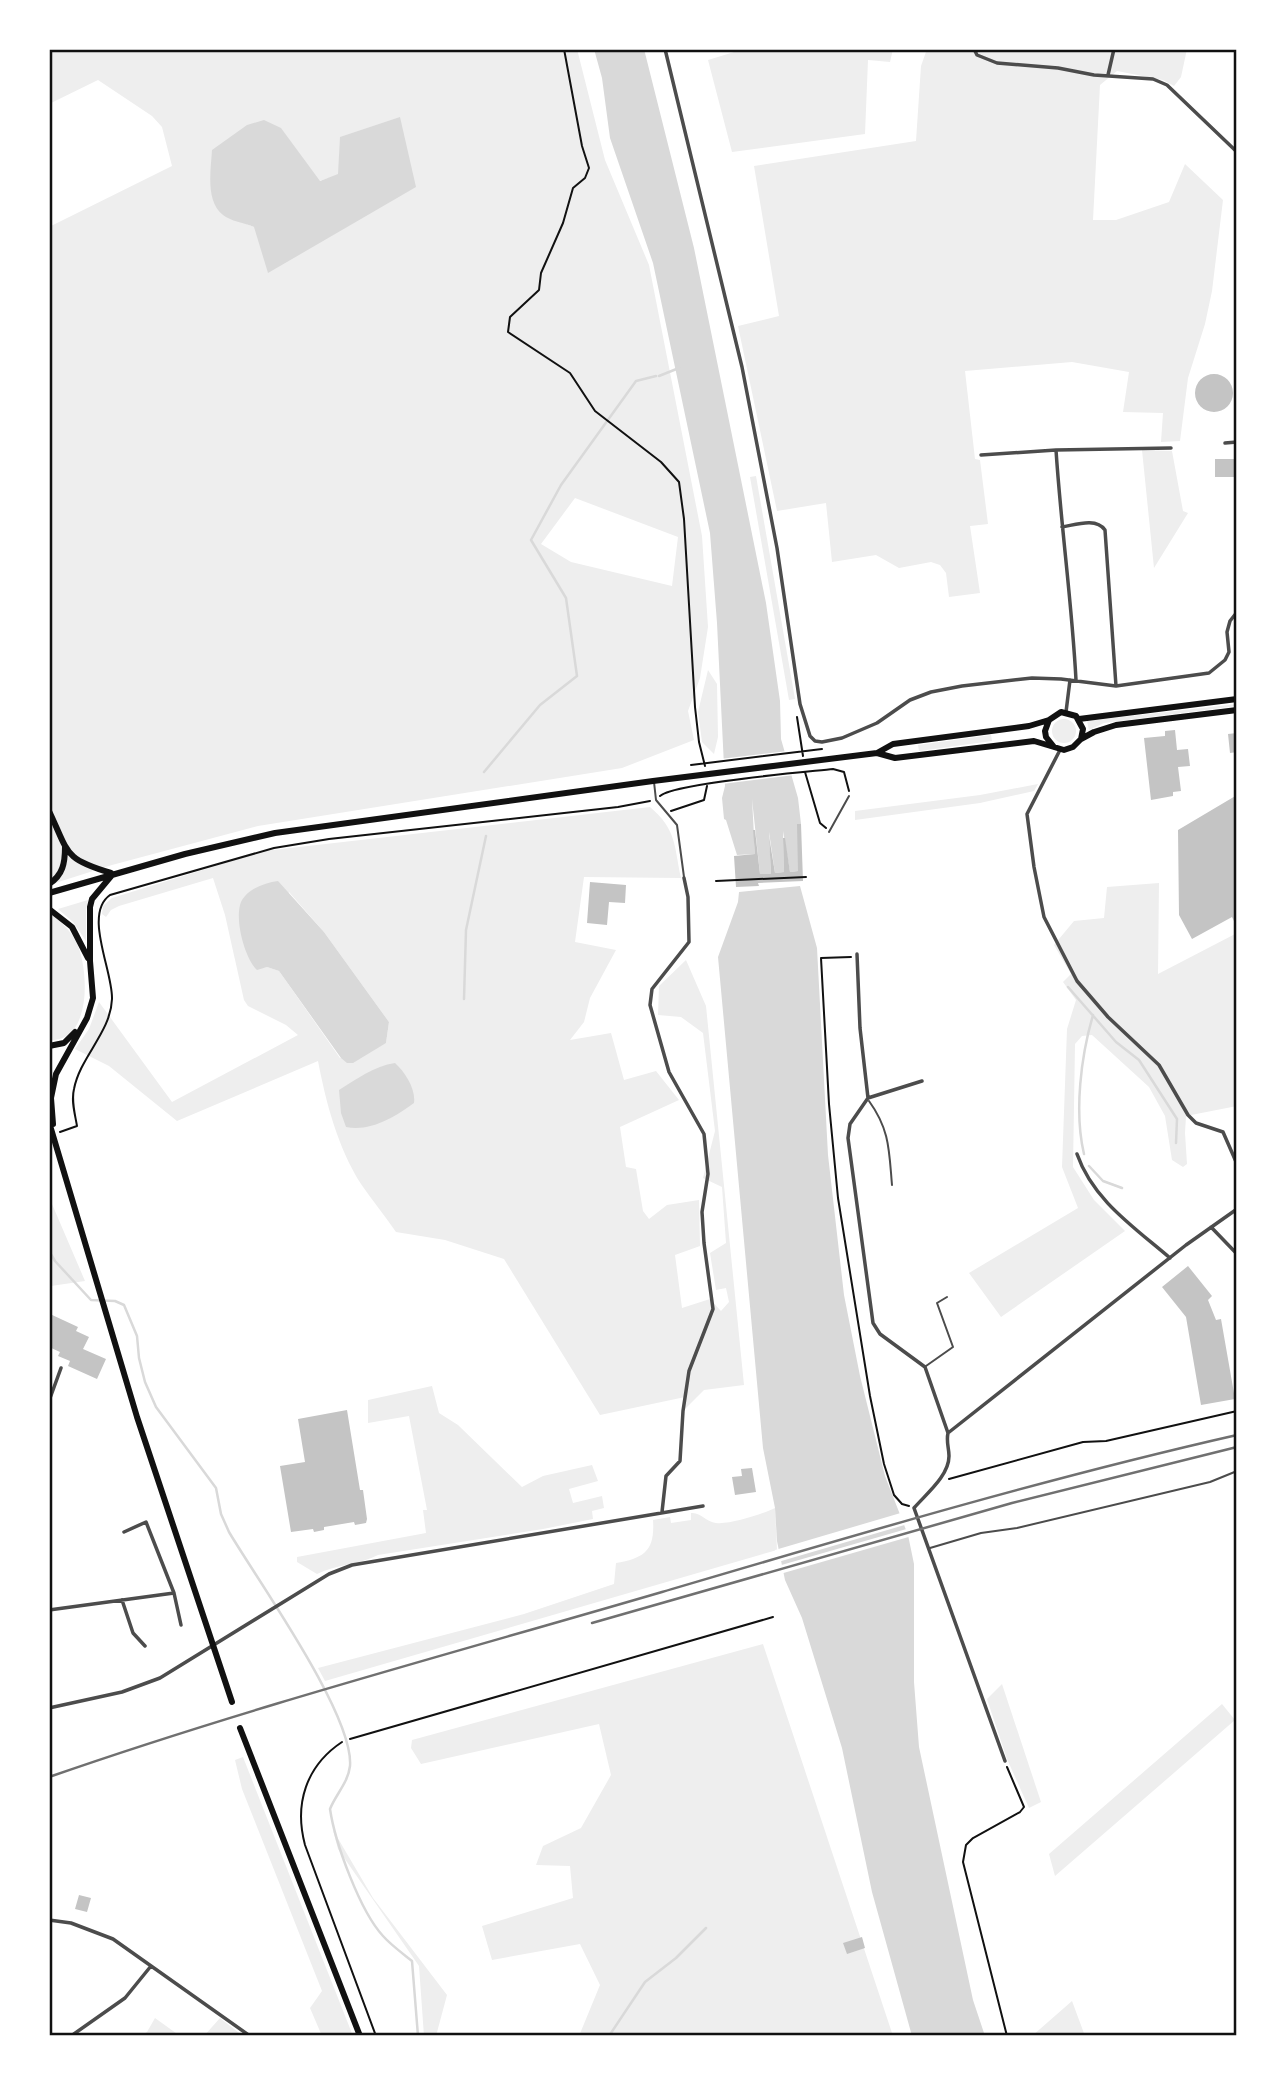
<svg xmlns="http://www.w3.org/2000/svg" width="1286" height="2085" font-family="'Nunito Sans',sans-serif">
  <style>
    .green { fill: #eee; fill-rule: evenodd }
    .water { fill: #d9d9d9 }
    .pier { fill: #fff }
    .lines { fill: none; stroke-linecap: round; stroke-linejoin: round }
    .stream { stroke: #d9d9d9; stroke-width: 2.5 }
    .building { fill: #c4c4c4 }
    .path { stroke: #111; stroke-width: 2 }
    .service { stroke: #4c4c4c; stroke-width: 2 }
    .minor { stroke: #4c4c4c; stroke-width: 3.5 }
    .primary { stroke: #111; stroke-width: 6 }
    .rail { stroke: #707070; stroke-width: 2.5 }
    .neatline { fill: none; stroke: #111; stroke-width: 2.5 }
  </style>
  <rect width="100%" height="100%" fill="#fff"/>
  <path class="green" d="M49,49h528l28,111 44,105 53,271 6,91 -8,51 -12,33 6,29 -72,28 -364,58 -146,39 -63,20v-658l123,-61 -10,-39 -10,-11 -54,-36 -49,24zM281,129l38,52 19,-6 -84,52 -32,-13zM575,498l103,39 -6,49 -101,-24 -30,-18z
    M744,49h149l-3,13 -22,-2 -3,74 -133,18 -24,-92z
    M927,49h260l-6,28 -7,9 -11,-6 -46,-9 -17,14 -7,135h23l53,-18 16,-38 38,36 -11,91 -7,33 -17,54 -8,63 -19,1 2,-29 -40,-1 6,-40 -57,-10 -107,9 10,88 5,1 8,64 -18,2 10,67 -31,4 -3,-24 -6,-8 -9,-3 -32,6 -23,-13 -44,7 -6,-59 -49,8 -39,-185 41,-10 -25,-150 162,-25 5,-75z
    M1142,450l30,1 11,60 5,2 -34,55z
    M756,476l39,223 -6,1 -39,-223z
    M708,670l9,14 1,53 -4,17 -12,-12 -4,-30z
    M1237,704v2l-133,17 -15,7 -2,-9z
    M1052 731a12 12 0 1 1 24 0a12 12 0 1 1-24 0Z
    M991,735l1,6 -73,10 -1,-6z
    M1038,784l-4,7 -54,12 -125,17v-9l125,-16z
    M650,807c27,23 24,39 31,71l-97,-1 -9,65 41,8 -26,48 -6,24 -14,18 41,-7 13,47 32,-9 23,29 -59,27 6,40 10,2 7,42 6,8 18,-14 32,-5 1,46 -25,9 7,53 28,-9 11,12 8,-9 -3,-14 -10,2 -6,-37 16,-10 -4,-56 -19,-9 12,-47 -12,-98 -22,-16 -23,-2 1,-29 27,-26 20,46 38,379 -40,5 -21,21 2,-14 -85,18 -96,-156 -59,-19 -49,-8c-11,-16 -24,-32 -35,-48 -23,-36 -35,-81 -43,-123l-141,60 -68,-55 -34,-17 14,-20 10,-27 73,100 126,-67 -12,-10 -38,-19 -4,-6 -19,-85 -12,-37 -94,28 -8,4 -5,7 -4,-3 1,-8 9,-8 152,-47zM289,892l35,40 65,90 -3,21 -46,15 -61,-87 -12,-4 -6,1z
    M1159,883l-1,91 79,-41v173l-51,10 -1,17 2,31 -4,3 -11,-7 -7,-44 -16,-29 -57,-52 -10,1 -7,8 -2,123 21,33 31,31 -124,86 -32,-44 109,-65 -16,-41 5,-138 9,-29 -13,-18 8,-8 -17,-29 20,-24 30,-3 3,-31z
    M88,900l-2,10v31l-13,-19 -15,-13z
    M50,913c11,9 19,16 26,28 13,26 17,102 -27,99z
    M49,1197l36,84 -34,5 -2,3z
    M432,1386l7,27 19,12 64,62 21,-11 49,-11 6,16 -29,8 4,14 29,-7 2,12 -12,3 1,8 -50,10 -165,26c-19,10 -41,9 -61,19l-20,-12v-5l129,-24 -3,-23h4l-18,-94 -41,7v-23z
    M775,1508l2,42 -452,131 -7,-13 206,-54 90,-30 2,-21c29,-5 39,-13 37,-43l17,-3 1,6 20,-3v-7c10,-1 15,9 25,10 13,2 47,-9 59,-15z
    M763,1644l130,392h-314l21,-51 -20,-41 -88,16 -10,-34 91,-28 -3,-32 -34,-1 7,-19 38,-18 30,-53 -12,-51 -178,40 -10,-16 1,-8z
    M1002,1684l39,118 -12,6 -22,-49 -20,-60z
    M1222,1704l13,16 -180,156 -6,-22z
    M243,1757l110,279h-31l-12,-28 12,-17 -80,-202 -7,-29z
    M333,1830l40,68 74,97 -11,41h-12l-5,-70 -81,-117z
    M1072,2001l13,35h-53z
    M155,2018l25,18h-39l6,-4z
    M220,2018l23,18h-39z"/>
  <path class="water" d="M594,49h50l50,199 72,355 14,98 1,38 17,59 3,26h-3v47l-8,1 -7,-41 1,41 -9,1 -6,-41 2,42h-11l-8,-75 3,55 -18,1 -11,-35 -2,-1 -2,-21 3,-12 -8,-163 -7,-90 -57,-270 -43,-125 -8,-60z
    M400,117l16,70 -148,86 -14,-46c-9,-4 -24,-6 -31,-12 -18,-14 -12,-46 -11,-65l35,-25 17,-5 17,8 39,53 18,-7 2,-37z
    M278,881l46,51 65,90 -3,21 -33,20h-6l-6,-5 -62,-87 -12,-4 -10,3c-12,-11 -23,-51 -16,-68 6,-13 23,-19 37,-21z
    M800,886l17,62 11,207 16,140 16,81 25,100 23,59 6,29v118l5,65 54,253 12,36h-73l-40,-144 -30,-144 -40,-130 -17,-38 -8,-39 -2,-33 -12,-60 -45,-491 20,-55 1,-10z
    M395,1063c10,9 21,26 19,40 -19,14 -44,29 -68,24l-5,-14 -2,-23c18,-11 35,-24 56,-27z"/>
  <path class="pier" d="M788,751l7,24 -73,9 -2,-25z
    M904,1512l4,12 -130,38 -3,-12z
    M910,1528l2,8 -132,38 -2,-8z"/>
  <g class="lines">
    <path class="stream" d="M659,376l20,-8
      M484,772l56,-67 37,-29 -11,-78 -35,-58 30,-55 75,-104 20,-5
      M1068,987l48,55 23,18 38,59 -1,24
      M464,999l2,-69 20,-94
      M1084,1154c-10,-42 -3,-98 9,-139
      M1089,1166l14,15 19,7
      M49,1251l6,10 36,39 24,1 9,4 13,31 2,22 6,24 11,25 60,81 5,26 8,18c29,49 125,183 121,234 -2,17 -14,28 -20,43 5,34 30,102 53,127 8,9 19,17 29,25l6,75
      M609,2036l36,-54 31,-24 30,-30"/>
  </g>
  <path class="building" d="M1195 393a19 19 0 1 1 38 0a19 19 0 1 1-38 0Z
    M1215,459h22v18h-22z
    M1175,730l2,20 11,-1 2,17 -12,1 3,24 -8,1v4l-22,4 -7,-62 21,-2v-5z
    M1237,733v19l-7,1 -2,-19z
    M1237,795v125l-3,1 -2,-4 -40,22 -13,-24 -1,-85z
    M797,824h4l2,57 -45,2 1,3 -23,1 -2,-31 21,-2 -2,-24h2l5,44h11l-2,-38 6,37 9,-1 -1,-34h2l5,34 8,-1z
    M590,882l36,3 -1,18 -16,-1 -2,23 -20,-2z
    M1188,1266l24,30 -4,4 8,20 5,-1 14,80 -34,6 -15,-88 -24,-30z
    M50,1314l28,13 -2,4 13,6 -6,12 23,10 -9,20 -29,-13 2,-5 -12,-5 2,-4 -11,-5z
    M347,1410l13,80h3l4,29 -1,4 -11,2 -1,-3 -30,5v3l-10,2 -1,-3 -22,3 -11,-66 25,-4 -7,-43z
    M752,1468l4,24 -21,3 -3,-18 10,-1 -1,-7z
    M79,1895l12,3 -4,14 -12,-3z
    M862,1937l3,11 -18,6 -4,-11z"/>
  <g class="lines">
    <path class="path" d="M564,49l18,97 7,22 -4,10 -12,10 -10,35 -22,50 -2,17 -29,27 -2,15 62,41 25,38 66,51 18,20 5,37 11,188 4,35 6,24
      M797,717l6,39
      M691,765l131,-16
      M805,772l15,51 6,5
      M660,796c14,-13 146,-24 173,-27l11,3 5,19
      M671,811l33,-11 3,-14
      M716,881l90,-4
      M851,957l-30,1 8,146 9,94 32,198 14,68 10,31 8,9 7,2
      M60,1132l17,-6c-2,-12 -6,-25 -3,-37 6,-32 37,-57 38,-90 1,-28 -29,-85 -2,-104l164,-47 55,-9 289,-32 32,-6
      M949,1479l134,-37 23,-1 131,-30
      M350,1739l423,-122
      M342,1742c-36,24 -48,62 -37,103l71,191
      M1007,2036l-44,-174 3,-17 7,-7 47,-26 4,-5 -17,-40"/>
    <path class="service" d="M654,782l2,18 21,25 7,52
      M829,832l20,-36
      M869,1101c21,29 20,50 23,84
      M926,1366l27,-19 -16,-44 10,-6
      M930,1548l51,-15 36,-5 193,-46 27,-11"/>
    <path class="minor" d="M665,49l77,318 35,181 23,156 10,32 5,5 7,1 20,-4 35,-15 33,-23 21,-8 31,-6 70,-8 29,1 55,7 93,-13 16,-13 4,-8 -2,-20 3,-11 7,-9
      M974,49l3,6 20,8 61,5 36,7 59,4 14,6 70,67
      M1108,75l6,-26
      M1225,443l12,-1
      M1056,450c5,77 16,153 20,230
      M981,455l75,-5 115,-2
      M1062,527c13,-2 34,-10 43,3l11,156
      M1066,712l4,-32
      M1060,750l-33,64 7,53 10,50 33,64 31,36 51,48 29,50 8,8 27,9 14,32
      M857,954l3,74 8,70 -18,26 -2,14 23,170 2,15 7,11 45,33 23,66c-2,9 1,15 1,23 0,20 -23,38 -35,52l91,253
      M868,1098l54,-17
      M1077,1154c16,46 57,73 93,104
      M1211,1227l26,27
      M49,1401l12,-33
      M948,1433l238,-188 51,-36
      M662,1512l4,-36 14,-15 3,-50 6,-40 24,-62 -9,-66 -2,-31 6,-38 -4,-40 -35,-62 -19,-67 2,-16 37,-47 -1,-45 -4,-19
      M124,1532l22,-10 28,71 7,32
      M122,1600l11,33 12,13
      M49,1610l125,-17
      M49,1708l73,-16 38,-14 169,-104 23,-9 351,-59
      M49,1920l22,3 42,16 137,97
      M71,2036l54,-38 26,-32"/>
    <path class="primary" d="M1079,719l158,-20
      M1081,739l2,-10 -7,-13 -15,-4 -12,8 -4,11 1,6 8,10 10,3 9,-3 8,-8 13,-7 22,-7 121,-15
      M877,753l16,-9 136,-18 20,-6
      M49,811c20,42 14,48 62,62
      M49,884c14,-9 16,-21 16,-37
      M49,893l136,-39 90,-21 378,-52 224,-28 18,5 139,-17 20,6
      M49,909l23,18 16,31
      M49,1046l15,-3 11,-11
      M49,1122l88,295 95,285
      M53,1124l-2,-26 5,-24 31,-56 6,-20 -3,-37v-54l2,-8 20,-24
      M240,1728l120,308"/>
    <path class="rail" d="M592,1623l420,-120 225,-56
      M49,1777c201,-70 408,-125 613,-185 190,-56 381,-113 575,-157"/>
  </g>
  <rect width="1286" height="2085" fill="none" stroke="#ffffff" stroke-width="102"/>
  <rect x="51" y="51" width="1184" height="1983" class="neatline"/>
</svg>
